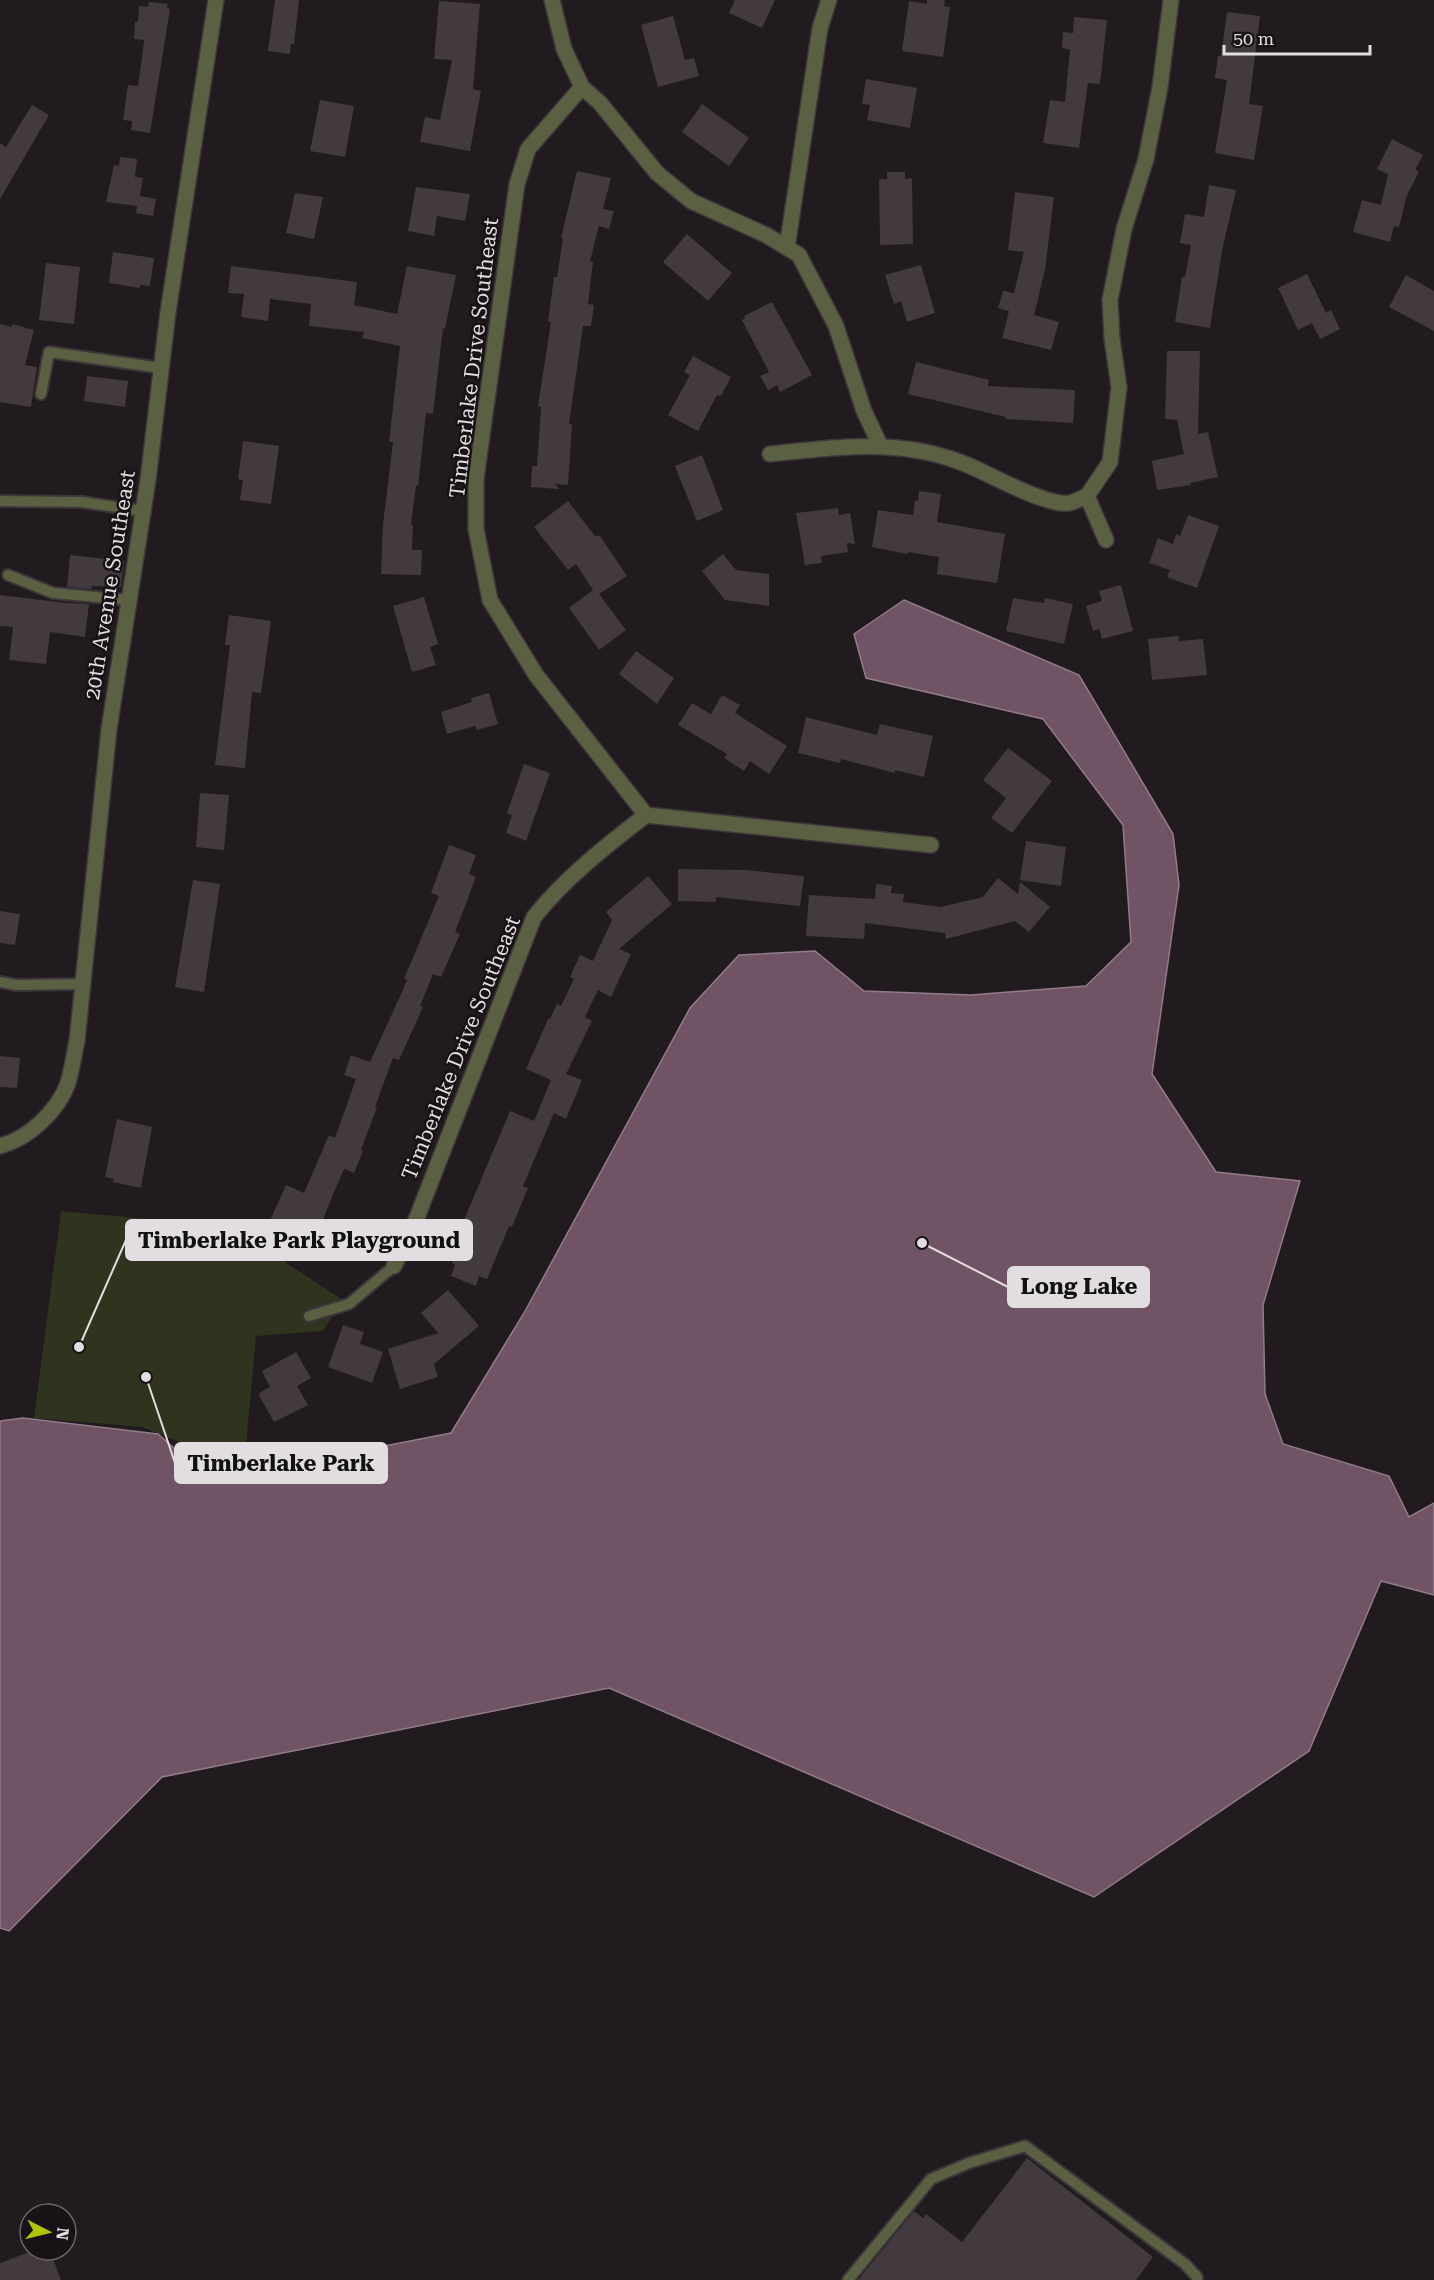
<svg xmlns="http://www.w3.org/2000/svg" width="1434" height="2280" font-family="'Roboto Serif',serif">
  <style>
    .green { fill: #30341e }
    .water { fill: #705364; stroke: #927c89; stroke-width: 1.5 }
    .building { fill: #423a3e }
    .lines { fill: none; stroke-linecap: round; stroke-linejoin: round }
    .lane-casing { stroke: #3c3539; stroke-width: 14 }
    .street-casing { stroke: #3c3539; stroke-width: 18 }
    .lane { stroke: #5a6041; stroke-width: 10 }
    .street { stroke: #5a6041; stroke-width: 15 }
    .labels { text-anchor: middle; stroke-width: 5; stroke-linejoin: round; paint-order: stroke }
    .street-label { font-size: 21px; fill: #e2dde0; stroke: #181115 }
    .leader { fill: none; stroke: #e2dde0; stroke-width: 2 }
    .callout-dot { fill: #e2dde0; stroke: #181115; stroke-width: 2 }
    .callout { fill: #e2dde0; stroke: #e2dde0; stroke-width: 2 }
    .callout-label { font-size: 22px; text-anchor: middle; font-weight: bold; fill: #111 }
  </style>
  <rect width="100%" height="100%" fill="#211a1e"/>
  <path class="green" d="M61,1211l170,16 112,73 -20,31 -67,5 -12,132 -102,-41 -108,-9z"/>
  <path class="water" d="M904,600l175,75 94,159 6,51 -27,189 64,98 84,9 -37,124 2,89 18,50 106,32 20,41 25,-14v92l-53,-14 -72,170 -215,146 -485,-209 -447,89 -153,154 -9,-3v-507l23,-3 135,16 52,46 241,-47 73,-120 166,-305 49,-53 76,-4 49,40 107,4 115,-9 45,-44 -8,-117 -80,-106 -177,-41 -12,-44z"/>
  <path class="building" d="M275,0h24l-5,44h-3l-1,10 -22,-3z
    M735,0h40l-13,28 -33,-15z
    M927,0h18l-1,6 6,1 -7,50 -41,-6 7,-50 18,3z
    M439,1l41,3 -7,85 8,2 -11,60 -50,-9 5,-25 15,3 12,-60 -18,-1z
    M149,2l19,2 -1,4 3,1 -20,124 -19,-3 1,-9 -9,-1 5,-35 10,1 5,-36 1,-10 -10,-1 1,-17h3l1,-16 9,1z
    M1227,12l33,4 -11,88 14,2 -9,54 -39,-7 12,-73 -12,-2 3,-22h3z
    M673,16l12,44 9,-2 5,18 -41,11 -17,-62z
    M1074,17l33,3 -7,64 -12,-1 -9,65 -36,-5 7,-43 15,2 5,-52 -8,-2 1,-16 10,1z
    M866,79l51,9 -7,40 -43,-8 3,-15 -8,-1z
    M320,100l34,6 -9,51 -35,-6z
    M702,104l47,34 -20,28 -47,-34z
    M32,105l17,10 -49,84v-56l6,4z
    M1392,139l31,16 -7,13v2l3,2 -12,23 -8,32 -5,-1 -4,16 -37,-10 9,-32 19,5 7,-31 -11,-5z
    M120,157l17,2 -2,18 8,1 -3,18 16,3 -3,17 -17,-3 1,-7 -31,-4 8,-37 5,1z
    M577,171l34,7 -8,31 11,2 -5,18 -10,-3 -9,35 3,1 -5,42 6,1 -3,21h-8l-14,98h3l-4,61 -13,-1 4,5 -28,-2 1,-21h5l4,-59 -3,-1 13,-84h-3l6,-45h3l6,-39h-2z
    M887,172h18v7l7,-1 1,66 -33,1 -1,-66h8z
    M1209,185l27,5 -14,61 -12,77 -35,-6 7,-45h3l6,-32 -11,-2 5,-29 19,3z
    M416,187l54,7 -5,27 -28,-5 -3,20 -26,-5z
    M1015,192l39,5 -9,73 -11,45 25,7 -8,28 -49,-12 7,-27 -11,-3 5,-17 11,2 10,-41 -16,-2z
    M295,193l28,4 -9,42 -28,-6z
    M687,234l45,39 -24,28 -45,-39z
    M113,252l41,6 -4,28 -10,-1v3l-31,-5z
    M46,263l34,4 -6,57 -35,-4z
    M921,265l14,48 -28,9 -6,-21 -7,3 -9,-29z
    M231,266l126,16 -3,23 43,9 10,-48 49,9 -11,54 -2,-1 -10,86 -7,-1 -8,73 -2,-1 -5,40h2l-1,25h10l-1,25 -40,-1 2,-50 10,-82h-4l11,-96 -38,-8 2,-6 -55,-6 2,-22 -41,-5 -2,22 -27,-4 3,-23 -16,-1z
    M1307,274l19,39 5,-3 9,19 -20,10 -8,-16 -14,7 -20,-42z
    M1406,275l28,16v40l-45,-24z
    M772,302l40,73 -32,17 -3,-7 -9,5 -8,-14 9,-4 -27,-52 3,-2 -1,-2z
    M0,324l12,3v-3l22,6 -9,35 12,2 -6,40 -31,-5z
    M1167,351h33l-2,83 10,-2 10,45 -28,6 1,2 -34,5 -5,-29 32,-7 -7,-34 -12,-1z
    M693,356l38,21 -10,19 -4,-1 -19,36 -30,-16 22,-40 -6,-3z
    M916,362l73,18 -1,6 87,4 -2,33 -67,-4v-2l-98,-23z
    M87,376l41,5 -3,26 -41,-6z
    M243,441l36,5 -8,58 -31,-4 3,-20 -5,-1z
    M702,455l21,55 -26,11 -22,-55z
    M919,491l22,3 -4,28 68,12 -8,49 -60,-9 2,-17 -31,-5 -1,2 -35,-7 6,-37 35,5 2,-15 3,1z
    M568,501l27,35h5l27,40 -28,18 27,36 -27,20 -30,-42 24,-18 -17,-26 -8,6 -34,-43z
    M838,508l1,7 11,-2 5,31 -8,-1 1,9 -27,4 1,7 -17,2 -9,-52z
    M1188,515l31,11 -22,62 -30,-11 3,-7 -21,-7 9,-25 15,6 3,-10 4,2z
    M723,554l13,16 33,4v32l-44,-6 -23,-29z
    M70,555l54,6 -3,26 -29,-1 -1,3 -24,-2z
    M1121,585l12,46 -31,8 -3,-10 -6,2 -7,-25 16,-5 -3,-10z
    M0,595l66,8 23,1 -4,33 -35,-5 -4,32 -37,-4 4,-33 -13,-1z
    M424,597l14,47 -8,3 6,18 -24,7 -19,-66z
    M1013,598l31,5 1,-5 28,6 -9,40 -58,-13z
    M229,615l42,6 -10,72 -9,-1 -7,76 -30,-3 15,-120h-5z
    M1178,636l1,5 24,-2 4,36 -55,5 -4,-41z
    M636,651l38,27 -17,26 -38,-30z
    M489,693l9,31 -21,6 -2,-4 -28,8 -6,-22 31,-10 -1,-4z
    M722,695l18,10 -5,8 52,33 -18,28 -19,-13 -6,10 -20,-13 3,-4 -49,-29 14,-22 19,11z
    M806,717l71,18 3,-11 53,12 -9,41 -29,-7v3l-54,-14 -1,4 -42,-10z
    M1008,748l44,33 -40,52 -21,-15 15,-20 -23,-18z
    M524,764l26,9 -24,68 -20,-8 6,-18 -5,-2z
    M200,793l29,2 -5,55 -28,-3z
    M1026,841l40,6 -5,39 -41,-6z
    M449,845l27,10 -7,19 7,3 -21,55 5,2 -19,43 -8,-3 -13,32 3,1 -24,53 -6,-2 -18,49h2l-16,43 2,1 -9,22 -10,-4 -15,35 -8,21 17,7 -10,23 -31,-14 -6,11 -2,-2 -3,4 -23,-10 7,-15 -3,-2 19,-42 18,8 25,-58 6,3 21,-59 -12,-4 7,-20 19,7 31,-68 6,-14 -3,-1 35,-83 -8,-3z
    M678,869l68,1 58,6 -4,30 -84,-9v5l-38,-1z
    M648,876l24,28 -53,45 12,5 -20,43 -13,-7 -13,27 7,4 -26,53 16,6 -16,39 -12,-6 -31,73 5,2 -16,39 -3,-1 -22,53 -8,-3 -3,10 -25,-10 4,-11 -3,-2 6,-15 -5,-2 57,-135 24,10 17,-41 -25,-11 22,-50h2l7,-15 4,2 13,-27 -4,-2 10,-22 13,6 19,-41 -6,-8z
    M998,878l20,16 2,-12 30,25 -21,25 -14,-11 -69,18 -1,-6 -80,-10 -1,16 -58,-3 3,-41 66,4 1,-15 16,2 -1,7 13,1 -1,8 38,5 42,-10z
    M193,880l27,4 -16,108 -29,-5z
    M0,911l20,3 -5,31 -15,-2z
    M0,1056l20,2 -3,30 -17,-1z
    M117,1119l35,8 -11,61 -28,-6 1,-3 -9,-2z
    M448,1290l31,36 -45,38 4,13 -38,12 -12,-40 50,-16 -17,-20z
    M343,1325l21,7 -4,12 23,8 -11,31 -44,-16z
    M296,1352l15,26 -14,8 11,19 -34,17 -14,-25 -1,-4 11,-6 -8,-16z
    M1027,2158l126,99 -17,23h-278l56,-69 9,7 3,-4 36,28z
    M35,2250h6l3,9 8,-3 9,24h-61v-17z"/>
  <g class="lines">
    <g class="lane-casing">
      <path id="lane" d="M41,394l8,-42 112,16
        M0,501l82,1 61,9
        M8,575l45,18 76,7
        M0,982l16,3 66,-1
        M309,1316l40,-12 45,-38
        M848,2280l83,-101 38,-16 56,-17 160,118 12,13v3"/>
    </g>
    <g class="street-casing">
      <path id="street" d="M552,0l12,49 18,38 -54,62 -11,35 -41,295v50l14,71 46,75 110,140
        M582,87l18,16 57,70 34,28 75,34 33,20 37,71 28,85 16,34
        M787,248l33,-220 9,-28
        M770,454c71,-7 133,-17 200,12 23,10 76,40 99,37 6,-1 12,-5 18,-7
        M1087,496l23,-34 9,-75 -7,-48 -2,-39 14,-71 22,-70 14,-72 11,-87
        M1087,496l19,44
        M646,815l285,30
        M0,1146c28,-7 58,-35 68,-63 4,-13 6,-29 9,-42l32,-312 39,-249 20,-168 48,-312
        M394,1266l20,-41 120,-308c31,-39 73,-72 112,-102"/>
    </g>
    <use href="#lane" class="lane"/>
    <use href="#street" class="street"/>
  </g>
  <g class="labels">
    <g class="street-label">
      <text transform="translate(474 358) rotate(-83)" y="7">Timberlake Drive Southeast</text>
      <text transform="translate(110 585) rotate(-81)" y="7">20th Avenue Southeast</text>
      <text transform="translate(461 1048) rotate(-68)" y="7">Timberlake Drive Southeast</text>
    </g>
  </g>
  <path class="leader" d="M79 1347L126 1240M922 1243L1008 1287M146 1377L175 1463"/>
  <g class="callout-dot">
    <circle cx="79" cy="1347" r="6"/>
    <circle cx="922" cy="1243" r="6"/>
    <circle cx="146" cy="1377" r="6"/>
  </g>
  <g class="callout">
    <rect x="126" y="1220" width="346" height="40" rx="6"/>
    <rect x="1008" y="1267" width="141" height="40" rx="6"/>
    <rect x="175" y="1443" width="212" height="40" rx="6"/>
  </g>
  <g class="callout-label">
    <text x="299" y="1248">Timberlake Park Playground</text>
    <text x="1079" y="1294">Long Lake</text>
    <text x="281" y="1471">Timberlake Park</text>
  </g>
  <g transform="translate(48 2232) rotate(97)"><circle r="28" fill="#181115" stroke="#696366" stroke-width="1.5"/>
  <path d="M0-4.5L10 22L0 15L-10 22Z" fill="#b0c503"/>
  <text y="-9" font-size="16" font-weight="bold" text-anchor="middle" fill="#e2dde0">N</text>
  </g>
  <path d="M1224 45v9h146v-9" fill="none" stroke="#e2dde0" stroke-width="3"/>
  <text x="1233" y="45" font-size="18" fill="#e2dde0" stroke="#181115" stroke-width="4.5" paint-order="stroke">50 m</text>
</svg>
